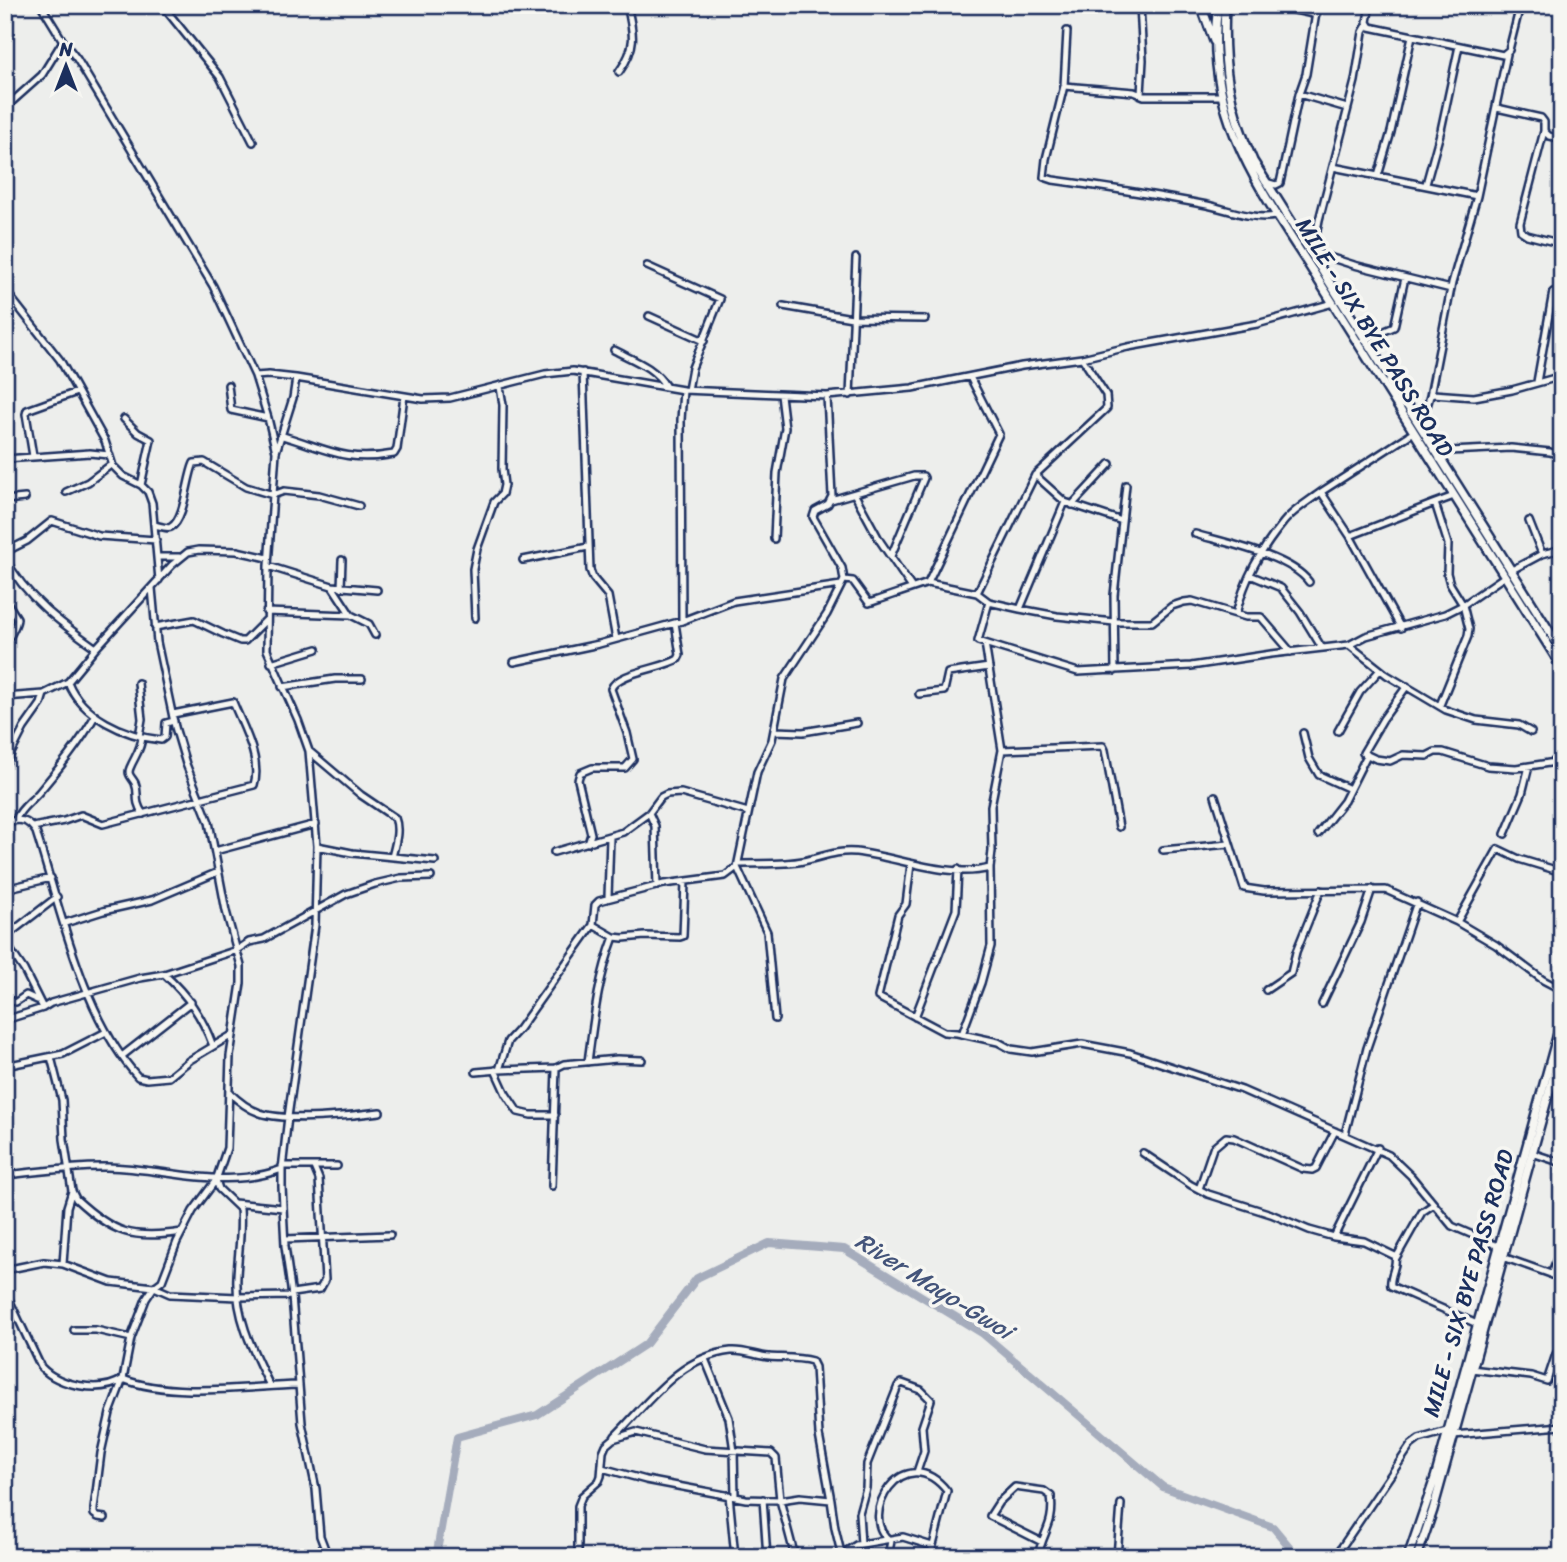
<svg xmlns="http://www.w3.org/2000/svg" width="1567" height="1562" font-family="Sriracha,sans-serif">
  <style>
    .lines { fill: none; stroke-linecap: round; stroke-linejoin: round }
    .river { stroke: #a5acbc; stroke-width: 8 }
    .street-casing { stroke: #1b2f5e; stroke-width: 10 }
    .secondary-casing { stroke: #1b2f5e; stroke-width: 12 }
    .street { stroke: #f6f6f2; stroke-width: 5 }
    .secondary { stroke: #f6f6f2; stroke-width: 7 }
    .labels { text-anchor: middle; stroke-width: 7; stroke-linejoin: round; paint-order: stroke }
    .street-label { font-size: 23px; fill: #1b2f5e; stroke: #f6f6f2 }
    .water-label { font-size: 24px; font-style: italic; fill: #44547a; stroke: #f6f6f2 }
  </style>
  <rect width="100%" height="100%" fill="#edeeec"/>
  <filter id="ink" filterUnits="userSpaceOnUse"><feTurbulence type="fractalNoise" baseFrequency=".0143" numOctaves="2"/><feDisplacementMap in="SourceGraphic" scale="14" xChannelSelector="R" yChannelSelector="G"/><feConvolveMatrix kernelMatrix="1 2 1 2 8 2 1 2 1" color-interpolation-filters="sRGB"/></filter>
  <g filter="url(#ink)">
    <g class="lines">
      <path class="river" d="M436,1557l21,-120 80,-22 109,-71 51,-66 72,-35 75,6 138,84 181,154 110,40 25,30"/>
      <g class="street-casing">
        <path id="street" d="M41,5l22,36 14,18 136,227 42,90 13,42 8,34 -8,114 -1,84 31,70 11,31 8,95 -2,79 -27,192 -6,52v18l3,59 7,50 10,127 14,66 4,47 8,21
          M162,5l58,72 33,65
          M1140,5l3,55 -2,34
          M1272,5l41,9 5,-3 2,-6
          M1370,5l-3,17 3,5 133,28 6,-5 10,-40
          M1502,5l17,5 1,-5
          M1067,31l-3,55 -18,73 -2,18 9,3c51,7 103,15 154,25 23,5 45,15 69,11
          M619,72c18,-25 15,-38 8,-67
          M1064,86l70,6 10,4h77
          M1299,94l48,14
          M5,108l37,-33 21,-34
          M1497,108l44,10 3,4v9l5,5 13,3
          M1544,131l-24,92 1,8 6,4 35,9
          M1333,167l144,29
          M1378,176l13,-44 21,-96
          M1265,182l11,3 4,-2 19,-89 7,-20 10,-61
          M1426,184l15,-54 18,-84
          M1313,252l41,13 97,24
          M1312,256l7,-36 36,-139 8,-49 4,-7
          M647,266l73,33 -28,69 -4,22
          M5,290l55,70 45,81 8,25 10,10 18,9 7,7 4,11 7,77
          M783,306l69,12 73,1
          M649,316l55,25
          M1364,340l30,-13 11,-49
          M614,350c19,10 41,17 52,37
          M583,372l7,198 3,8 15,18 8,43
          M255,376l14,-1 27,3
          M1537,382l16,-90
          M228,385l3,25 37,8
          M850,395l6,-137
          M1430,396l22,-113 25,-87 30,-142
          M1410,413l17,-7 3,-10 3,-2 41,3 38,-7 50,-14
          M124,419l14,14 13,7 -10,45
          M283,436c44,13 62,27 111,18l3,-5 7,-53
          M276,452l17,-54 3,-20 127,21 27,-1 95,-24 28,-3 110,19 144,6 85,-8 110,-22 60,-8 46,-11 129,-23 76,-21
          M33,456l-7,-42 1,-4 50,-18
          M5,459l85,-6 19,2
          M1439,459l11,-8 61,-3 39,4 12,4
          M1035,475l30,27 57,19
          M66,492l22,-10 24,-18
          M855,495l25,46 32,47
          M5,500l20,-2
          M831,500l83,-24h9l1,2 -33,78
          M1072,505l38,-41
          M1529,521l13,33
          M154,525c5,1 14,4 17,2 14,-8 16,-49 23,-64l10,-1 42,25 27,8 11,-4 35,4 40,11
          M1195,534c31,9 95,22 114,48
          M1350,536l85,-33
          M774,539l3,-66 8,-45 -4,-33
          M5,552l22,-11 25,-20 47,15 57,4
          M158,557h21
          M5,558c20,39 57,66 91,90
          M523,560l65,-13
          M268,566l64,20 45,4
          M1510,571l32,-17 20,-5
          M1250,575l31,13 19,24 22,36
          M844,580l9,1 16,22 59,-20 49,10 12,9 31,7 37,7 57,6h38l20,-16 12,-4 8,-1 54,16h15l30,35
          M928,583l71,-149 -29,-57
          M332,586l19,29 18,9 6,11
          M341,588l1,-28
          M977,593l58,-118 72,-67 -1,-13 -24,-37
          M5,599l12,19c0,11 -10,17 -12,33
          M989,602l-11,39 100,31 113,-6 80,-12 78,-9 17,-9 79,-22 18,-9 -13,-21 -3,-11 1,-29 -13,-41 19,-7
          M1020,609l45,-107
          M266,612l85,3
          M1236,614c9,-36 24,-63 47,-91 9,-12 26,-22 38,-31
          M475,618l-2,-49 4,-20 17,-47 8,-8 2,-9 -2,-16 1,-64 -3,-18
          M682,621l-1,-201 2,-30
          M155,627l39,-7 29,14 17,7h5l21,-21
          M1401,628l-51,-92 -29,-44 93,-60
          M985,643l17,107 101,-4 2,4 14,77
          M1349,645l38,30 59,35 30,10 43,5 12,7
          M514,662l85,-18 83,-23 52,-20 107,-16
          M271,663l46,-14
          M1115,671l-1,-76 12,-110
          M68,682c14,35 57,54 93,58l4,-3 1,-14 8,-2
          M138,683l4,36 -3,17
          M1407,686l-24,33 -20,34 13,6 14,2 13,-6 24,1 8,-4h8l45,14 28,2 46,-7
          M282,687l53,-8h27
          M919,694l25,-3 4,-18 41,-6
          M5,697l39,-3 24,-12 28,-34 76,-83 16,-13 11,-2 38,1 31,7
          M1440,705l28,-69 1,-7 -6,-24 42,-29
          M775,731l28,1 54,-9
          M1338,731l22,-39 20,-22
          M1303,733l6,25 10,17 31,14
          M142,737c-1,13 -7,19 -12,31 -3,7 2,9 5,15 5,12 -2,16 8,31
          M309,751l52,44 34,23c5,12 0,27 -3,39
          M5,765l19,-37 17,-24 3,-10
          M1215,796l29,92 20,3 122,-1 71,32 39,23 47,35 19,10
          M649,813l6,13 2,60
          M16,819c5,-12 16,-18 24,-28 20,-24 40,-48 55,-75
          M5,823c14,-5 23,-4 31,9 25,78 46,183 102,245l9,2 22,-2 21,-17 42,-25
          M33,827l31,-6 17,-6 22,9 151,-39c8,-26 -12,-60 -21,-83l-60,12
          M1318,834l26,-33 23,-46
          M1505,834l17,-40 7,-28
          M588,843l3,-9 -13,-54 2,-7 12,-5h33l8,-9 -6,-26 -16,-44c6,-17 51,-20 67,-30l2,-4 -5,-32
          M317,846l35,7 83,8
          M1163,850l66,-6
          M215,851l101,-27
          M554,852l69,-20 26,-19 12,-16 6,-3 14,-1 67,19
          M738,864c21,-1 45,1 65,-3 19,-4 34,-11 53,-9 42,5 92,27 134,16l2,-17 -1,-45 11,-56
          M911,864l-5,40 -8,11 -20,82 66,35 13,1 41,9 13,7 21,3 50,-8 48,9 112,37 147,65 22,21 41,50 46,20
          M737,867l30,65 8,87
          M5,889l46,-11
          M608,897l2,-60
          M1457,922l41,-73 21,10 43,13
          M65,923l38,-12 49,-11 66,-28
          M593,925l21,12 9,1 22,-2 35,1 3,-1 2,-54
          M5,937l52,-40
          M5,942l19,28 19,38
          M164,974c23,21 38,42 49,72
          M1266,990l25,-17 5,-21 25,-62
          M5,999l11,3 10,-7 11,5
          M1322,1004l39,-82 11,-33
          M915,1017l41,-107 2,-41
          M5,1020l38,-12 8,-5 89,-25 24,-4 73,-24 12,-8 15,-3 82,-45 29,-10 26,-6 30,-1
          M962,1034l19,-51 10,-37 -1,-78
          M122,1056l69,-54
          M51,1057l11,43 2,39 8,52 4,8c37,34 56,41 106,33
          M588,1062c6,-45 10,-83 26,-125
          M5,1066l58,-12 43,-22
          M495,1070l11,24 12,18 13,3h24
          M499,1070l57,-2 8,-4 53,-5 25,1
          M476,1072l23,-2 9,-29 11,-12 74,-104 2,-20 4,-4 65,-17 61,-8 12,-9 20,-95 15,-32 12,-61 43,-65 17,-34 -2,-12 -29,-51 2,-6 13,-7 4,-8 -5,-100
          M229,1092c9,9 19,17 31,21 27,9 91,3 120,-1
          M1345,1134l22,-86 50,-146
          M1143,1153l48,32 17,9 63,20 38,16 25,7 30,4 31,15c3,10 -6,19 -4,30l86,38
          M1532,1153l30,10
          M282,1166h55
          M5,1175c34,-3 68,-9 102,-8 59,1 117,24 175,2
          M216,1180l3,9 21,20c2,22 -2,45 -3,67 -2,41 16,75 33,110
          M552,1186l4,-118
          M1199,1189l14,-41 13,-11 8,1 69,31 9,1 4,-2 19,-37
          M234,1203l49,5
          M1334,1237l44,-89
          M285,1239l105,-4
          M1503,1257l59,21
          M1396,1258l26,-46 12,-8
          M63,1264l4,-57 5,-16
          M5,1270l39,-8 19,2 48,18 43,5 16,7 68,3 54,-1
          M1551,1275l11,-30
          M5,1291l36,76c18,19 60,27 82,12 48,19 122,8 174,6
          M292,1293l28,-4 5,-9 -6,-101 -5,-12
          M74,1330h22l35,8
          M705,1359l24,59 5,33 1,45
          M1471,1369l60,7 16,5 9,-27 6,-1
          M1453,1435l109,-9
          M615,1436c34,-34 64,-79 116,-85 13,-1 26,5 38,6 15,1 29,0 43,4l3,6 4,68 12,65
          M602,1468l44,12 100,19 34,1 20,-3 31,3 4,28 7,29
          M729,1495l6,62
          M763,1499l4,58
          M105,1518l-7,-1 -4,-3v-5l7,-56 9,-40 13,-34 8,-41 15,-39 8,-12 8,-6 15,-39 16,-31 23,-31 11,-32 3,-92 11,-73v-17l-15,-55 -17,-89 -23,-58 -11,-37 -18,-85 -5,-54
          M891,1541c-36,-23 13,-104 56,-50l-17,66
          M861,1544l-2,-31 7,-25 1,-24 31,-78 4,-3 19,7 10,10 -9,27 2,24 -7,21
          M842,1554l14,-9 47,-8 29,9
          M578,1557v-51l4,-10 17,-15 2,-5 2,-24 3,-7 7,-6 23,-7 69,17 66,4 5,5 4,42 15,57
          M628,1557l46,-4 21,4
          M888,1557l3,-16
          M1038,1557c4,-25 17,-31 13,-61l-7,-5 -29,-4 -16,15 -9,14 52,26
          M1041,1557h9
          M1117,1557l4,-53
          M1335,1557l76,-112 8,-6 28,-8"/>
      </g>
      <g class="secondary-casing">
        <path id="secondary" d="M1201,5l13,36
          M1218,5c-15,106 40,181 94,265l250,397
          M1225,5c-3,60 3,101 28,156l309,490
          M1408,1557l27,-79 127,-459
          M1417,1557l16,-47 129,-464"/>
      </g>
      <use href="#street" class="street"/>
      <use href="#secondary" class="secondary"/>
    </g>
  </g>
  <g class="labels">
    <g class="street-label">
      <text transform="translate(1375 337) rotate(58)" y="8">MILE - SIX BYE PASS ROAD</text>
      <text transform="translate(1468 1283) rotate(-74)" y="8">MILE - SIX BYE PASS ROAD</text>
    </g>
    <g class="water-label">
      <text transform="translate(934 1286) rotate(32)" y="8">River Mayo-Gwoi</text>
    </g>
  </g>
  <rect width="1567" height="1562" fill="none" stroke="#f6f6f2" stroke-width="28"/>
  <rect x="14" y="14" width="1539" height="1534" fill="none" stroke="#1b2f5e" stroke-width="2.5" filter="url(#ink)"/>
  <g transform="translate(66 66)" stroke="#f6f6f2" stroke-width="5" paint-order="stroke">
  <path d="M0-5L12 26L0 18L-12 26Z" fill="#1b2f5e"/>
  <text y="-10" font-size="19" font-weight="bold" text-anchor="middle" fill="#1b2f5e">N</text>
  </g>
</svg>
